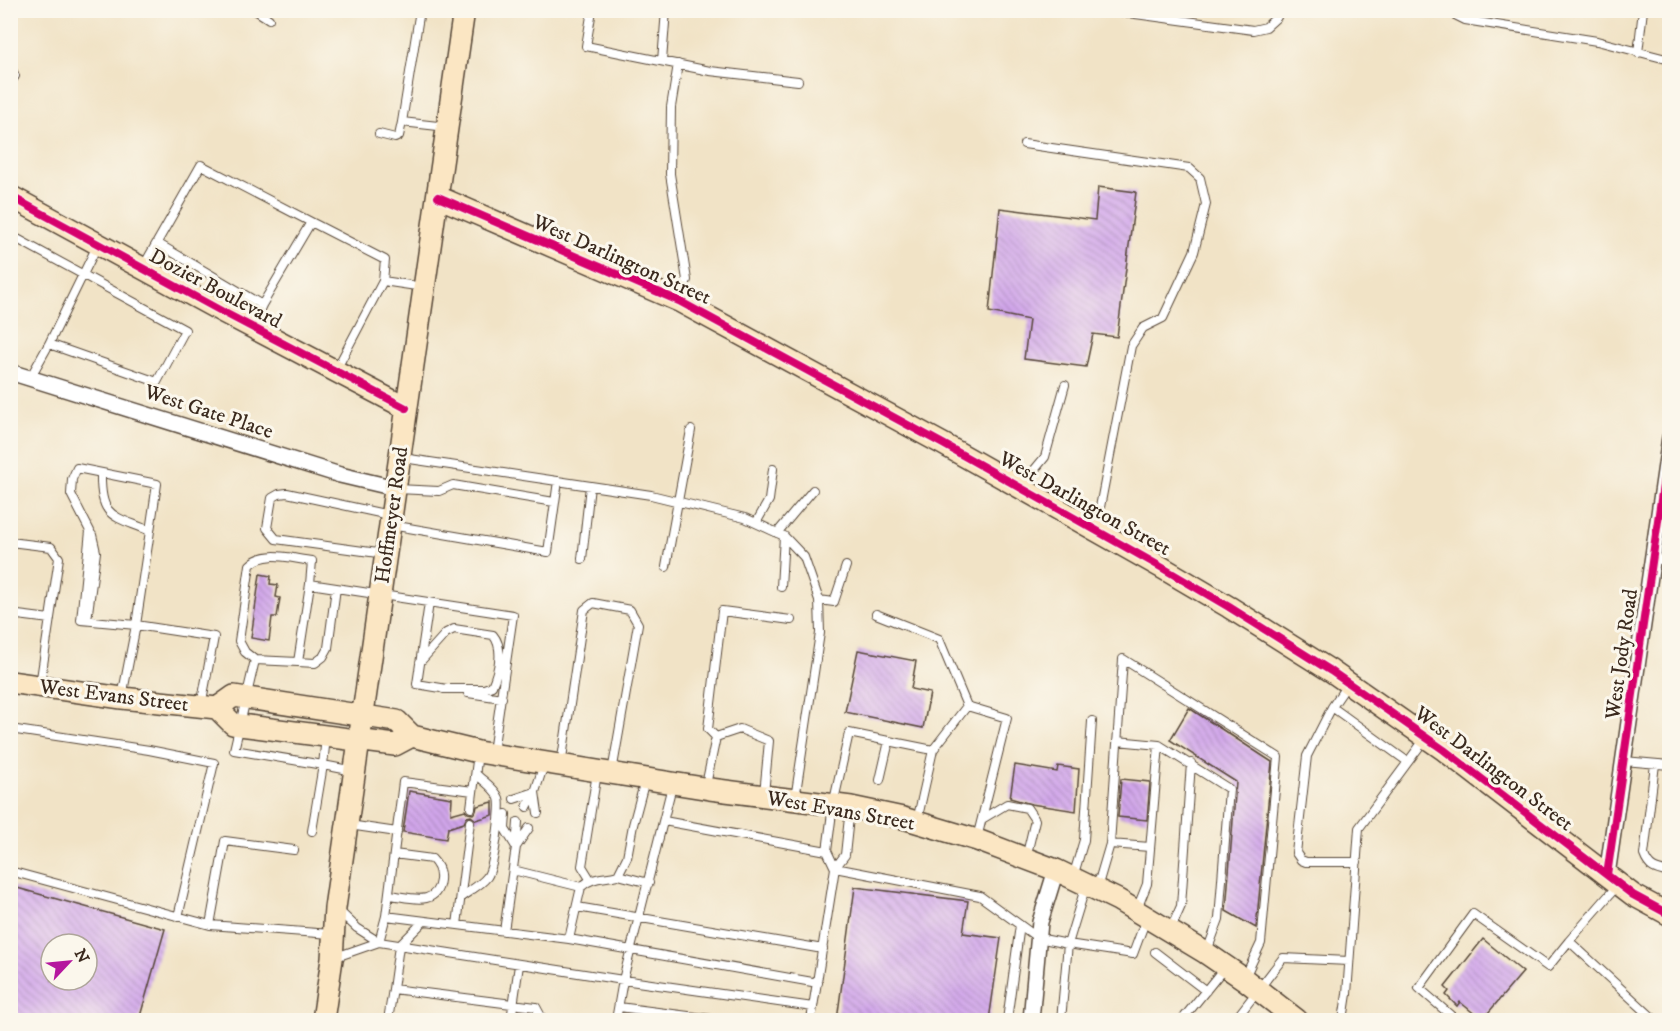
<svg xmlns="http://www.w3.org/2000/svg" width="1680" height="1031" font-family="'IM FELL DW Pica',serif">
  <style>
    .building { fill: url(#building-back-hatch); fill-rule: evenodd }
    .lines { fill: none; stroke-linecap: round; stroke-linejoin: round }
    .lane-casing { stroke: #564637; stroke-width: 10 }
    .street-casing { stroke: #564637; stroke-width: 18 }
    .secondary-casing { stroke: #564637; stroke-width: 24 }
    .lane { stroke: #fff; stroke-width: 8 }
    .street { stroke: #fff; stroke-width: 15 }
    .secondary { stroke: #fbe6c3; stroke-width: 21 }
    .cycleway-casing { stroke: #fbf7ec; stroke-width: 11 }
    .cycleway { stroke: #d6006c; stroke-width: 8 }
    .labels { text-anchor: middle; stroke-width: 6; stroke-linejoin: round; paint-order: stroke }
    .street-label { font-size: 21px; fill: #3b2a1e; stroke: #fbf7ec }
  </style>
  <defs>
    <pattern id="building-back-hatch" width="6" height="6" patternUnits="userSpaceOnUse" patternTransform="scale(1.5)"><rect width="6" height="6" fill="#d1a6eb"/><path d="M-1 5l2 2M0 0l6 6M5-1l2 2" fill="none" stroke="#ab87be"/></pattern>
  </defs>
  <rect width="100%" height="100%" fill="#fbf7ec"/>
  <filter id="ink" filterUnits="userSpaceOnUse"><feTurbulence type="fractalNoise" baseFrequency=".0167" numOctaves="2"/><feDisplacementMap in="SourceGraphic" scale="12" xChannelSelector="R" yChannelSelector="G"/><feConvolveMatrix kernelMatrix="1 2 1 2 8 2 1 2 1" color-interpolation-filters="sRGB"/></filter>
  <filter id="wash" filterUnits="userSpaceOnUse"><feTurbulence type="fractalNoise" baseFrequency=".008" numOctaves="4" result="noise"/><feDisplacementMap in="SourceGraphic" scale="24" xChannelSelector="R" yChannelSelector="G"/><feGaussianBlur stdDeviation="1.35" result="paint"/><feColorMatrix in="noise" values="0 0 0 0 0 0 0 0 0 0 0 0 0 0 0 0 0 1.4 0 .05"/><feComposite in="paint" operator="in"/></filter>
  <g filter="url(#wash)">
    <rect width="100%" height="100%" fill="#f1e3c6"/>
    <g id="blocks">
      <path class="building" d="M1098,187l38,5 -19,145 -24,-3 -7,33 -62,-8 5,-39 -40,-8 11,-104 95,12z
        M260,574l11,2 -1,8 8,1 -2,12 4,1 -3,19h-5l-3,24 -18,-3z
        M858,650l58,11 -5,28 19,4 -7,35 -78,-16z
        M1189,708l83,54 -16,166 -30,-17 10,-129 -66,-42z
        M1015,765l42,7 1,-6 21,3 -3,42 -45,-7 -21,-6z
        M1121,779l29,3 -3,38 -29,-3z
        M409,791l43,7 -1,16 14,-4 3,3 5,1 3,-3 1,-5 16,-4v13l-17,5 -5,-4 -4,1 -3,6 -16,5 -2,11 -43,-7z
        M10,886l155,43 -26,91h-129zM51,944h36v36h-36z
        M855,887l113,14 -5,32 38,5 -12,82h-152z
        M1483,939l40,33 -41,48 -22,-18 -3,4 -11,-11 3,-4 -4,-4z"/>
    </g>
  </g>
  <g filter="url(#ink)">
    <use href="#blocks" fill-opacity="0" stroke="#564637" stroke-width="1.5"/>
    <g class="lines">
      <g class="lane-casing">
        <path id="lane" d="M255,10l14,9
          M420,10l-18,112 45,5
          M444,10l18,4
          M592,10l-6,36 124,25 88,10
          M1106,10l147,20 13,-3 11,-10 1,-7
          M1450,10l1,3 14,7 132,21 73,19
          M1638,53l5,-43
          M662,61l4,-51
          M678,64l-7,43 -1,67 17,106 -7,19
          M10,66l5,10 -5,7
          M379,134l16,4 4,-2 3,-14
          M1024,144l165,24 11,10 6,26 -12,48 -31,66 -20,10 -12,18 -35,182
          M10,235l175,95 -28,52 -108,-38 -19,34
          M157,243l105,62
          M143,267l58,-102 110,57
          M383,281l40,6
          M252,326l10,-21 49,-83 74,38 -2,21 -47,89
          M49,344l48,-98
          M403,458l248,37 94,23 39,18 20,21 15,43 1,33 -25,166
          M77,468l80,16 -21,141 -55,-5 9,-89 -19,-37 1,-15z
          M101,473c-1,46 12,42 49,58
          M1021,486l24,-29 20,-72
          M397,489l42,2 14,-6 101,17
          M756,523l13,-23 4,-31
          M391,525l157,27 10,-71
          M777,533l36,-43
          M10,542l41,5 8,11 -19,127
          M385,554l-109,-15 -9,-11 5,-30 7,-4 8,-1 102,22
          M582,559l8,-73
          M1653,559l17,2
          M666,567l25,-137
          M781,587l3,-51
          M819,600l15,2 12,-36
          M429,603l-12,81 30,5
          M10,614l40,5
          M876,614l63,25 28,67
          M87,620l9,-68 -4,-17
          M255,660l-10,-8 -6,-11 11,-76c16,-16 42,-6 62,-4l-2,23
          M298,662l17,1 8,-6 5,-9 8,-60
          M420,662l26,-29 8,-4 39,6c11,13 6,35 -1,51l-8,3h-41
          M1347,685l-15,22 76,55
          M468,693l34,5
          M122,697l14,-72 78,12 -13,69
          M1332,707l-25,49 -11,97 5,7 5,2h51
          M10,729l139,21 65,13 -36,154
          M326,737l-3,28 31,6
          M716,737l-8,-8 14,-118 69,9
          M1117,741l42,4 70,44 -10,130 -12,32
          M1624,761l46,4
          M1655,764l-11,91c5,14 12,15 26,18
          M561,765l23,-155 9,-7 37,7 8,14 -26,148
          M880,780l9,-39
          M706,785l10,-48 24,-8 29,12 -5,53
          M473,791l-70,-9 -17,134 -7,26 244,38 190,27
          M514,799l21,-7
          M527,807l8,-15
          M471,808l7,-55
          M850,808l-5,47 -10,13 -8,-17 6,-46 16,-72 84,17
          M538,813l-3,-21 9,-28
          M506,814l-1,15 11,18
          M982,819l25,-15 20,4 8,12 -9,38
          M664,821l163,30
          M917,821l16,-71 34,-44 40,12 -30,120
          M349,825l48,7
          M312,831l11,-66 -89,-15 21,-90 43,2 12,-78 203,31 -20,137
          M1110,844l40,3
          M516,847l2,-25
          M513,870l68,17c12,-11 22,-8 37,-12l9,-18 6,-32 12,-45
          M10,871l200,54 121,9
          M618,875l31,8
          M1073,877l11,-37 8,-119
          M590,879l-8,-13 15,-93
          M1086,885l-18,59 65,10 13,-35
          M1617,886l-48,55 86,79
          M1097,888l13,-44 13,-185 155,98 -17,186 -16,34
          M389,895c20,2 48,13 51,-15 1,-9 -2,-15 -8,-21l-38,-5
          M461,897c8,-6 20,-12 26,-20 7,-9 15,-70 12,-79 -4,-10 -16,-17 -23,-24
          M577,907l246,42
          M1137,909l10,-25 12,-139
          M386,916l183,23 249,44
          M210,925l15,-84 69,9
          M457,925l13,-103
          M504,931l12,-84 13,-19
          M1170,931l11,-25 10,-143
          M569,939l12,-52
          M1155,952l51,39
          M336,957l43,-15 -22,-14 -19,-18
          M393,989l6,-43 25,-25
          M619,1007l100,13
          M388,1020l5,-31 143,18 7,13
          M511,1020l8,-55
          M616,1020l7,-40 49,-194
          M811,1020l24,-152 145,28 58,42 30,6 -7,76
          M1007,1020l13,-95
          M1182,1020l43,-53
          M1235,1020l48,-62 66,3
          M1343,1020l4,-26 12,-166 66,-89
          M1456,1020l-37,-32 54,-74 75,53 21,-26"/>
      </g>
      <g class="street-casing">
        <path id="street" d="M10,372l330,103 55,13
          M1607,875l63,-438
          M1031,1020l9,-98 16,-52"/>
      </g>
      <g class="secondary-casing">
        <path id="secondary" d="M10,196l213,116 183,96
          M438,197l241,104 264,143 218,123 68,40 102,64 113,79 189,145 37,20
          M10,682l112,16 95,10 16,16 7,1 155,20 17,-9
          M217,708l17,-12 163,25 15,15 66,16 232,37 141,18 52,11 74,22 79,30 62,30 88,53 38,26 53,41
          M323,1020l9,-61 3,-51 129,-898"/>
      </g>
      <use href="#lane" class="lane"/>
      <use href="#street" class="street"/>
      <use href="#secondary" class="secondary"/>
      <g class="cycleway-casing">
        <path id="cycleway" d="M10,196l213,116 183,96
          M438,197l241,104 264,143 218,123 68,40 102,64 113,79 189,145 37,20
          M1607,875l63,-438"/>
      </g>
      <use href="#cycleway" class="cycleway"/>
    </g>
  </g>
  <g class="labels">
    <g class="street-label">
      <text transform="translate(622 259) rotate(24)" y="7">West Darlington Street</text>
      <text transform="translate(216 288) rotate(28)" y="7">Dozier Boulevard</text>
      <text transform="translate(209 411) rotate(18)" y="7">West Gate Place</text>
      <text transform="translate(1085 503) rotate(29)" y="7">West Darlington Street</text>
      <text transform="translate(391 515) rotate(-82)" y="7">Hoffmeyer Road</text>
      <text transform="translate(1621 654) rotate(-82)" y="7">West Jody Road</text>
      <text transform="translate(114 695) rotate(7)" y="7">West Evans Street</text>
      <text transform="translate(1494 768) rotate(37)" y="7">West Darlington Street</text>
      <text transform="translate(841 810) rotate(10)" y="7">West Evans Street</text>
    </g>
  </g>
  <rect width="1680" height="1031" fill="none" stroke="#fbf7ec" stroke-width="36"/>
  <g transform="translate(69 962) rotate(64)"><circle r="28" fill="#fbf7ec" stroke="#aea59a" stroke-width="1.5"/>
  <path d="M0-4.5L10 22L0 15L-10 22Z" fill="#b5179e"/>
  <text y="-9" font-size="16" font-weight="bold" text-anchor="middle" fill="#3b2a1e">N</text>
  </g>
</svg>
